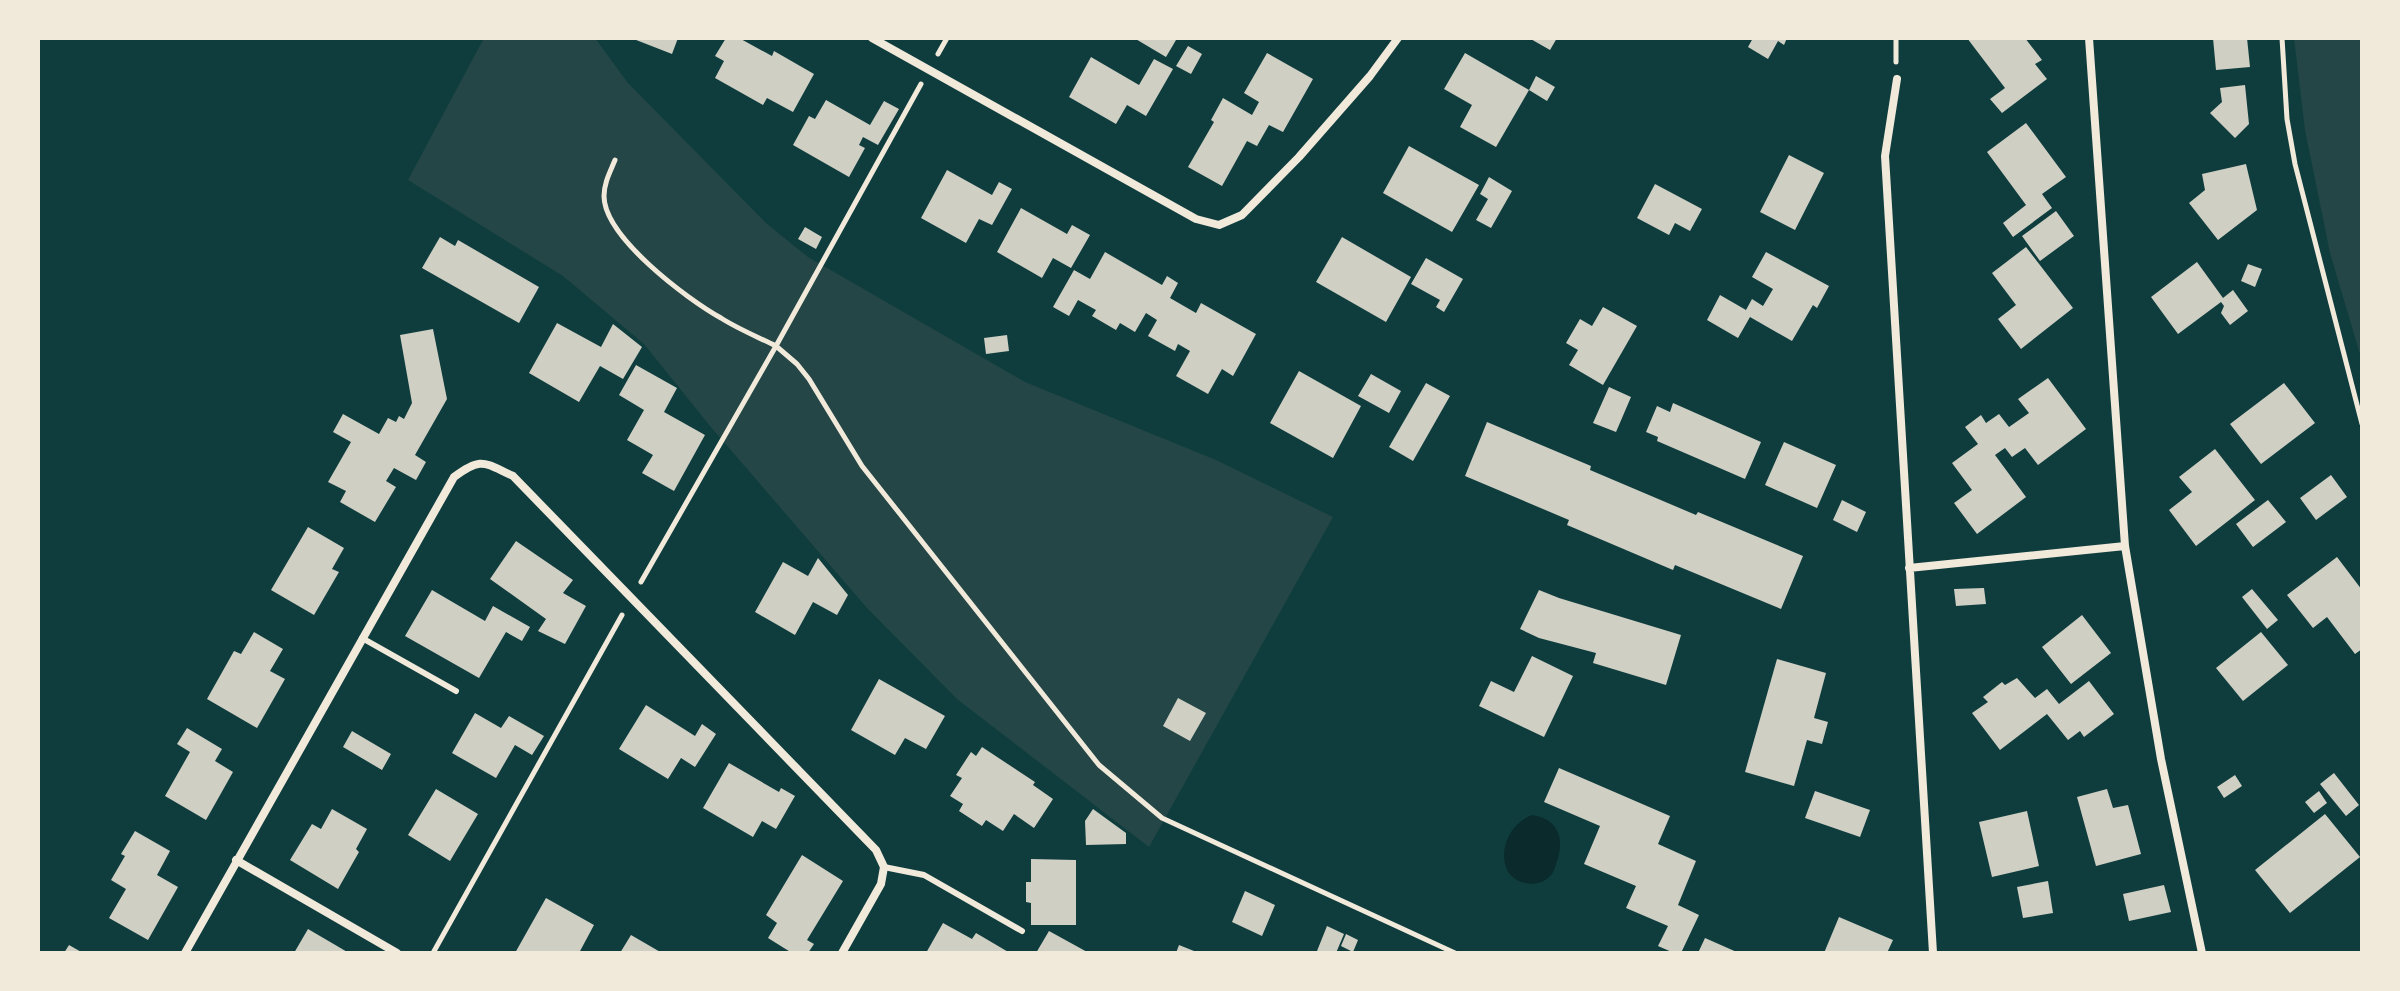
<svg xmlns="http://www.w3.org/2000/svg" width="2400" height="991" font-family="'Playfair Display',serif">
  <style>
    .green { fill: #244646 }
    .water { fill: #0a2a2b }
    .building { fill: #cfcfc3 }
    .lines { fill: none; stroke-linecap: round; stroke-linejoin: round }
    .path { stroke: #f1e9da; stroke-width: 5 }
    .service { stroke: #f1e9da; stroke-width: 6 }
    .minor { stroke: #f1e9da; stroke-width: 8 }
  </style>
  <rect width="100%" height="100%" fill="#0f3d3e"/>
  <path class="green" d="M484,38h111l33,45 139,141 41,33 217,125 191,78 117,57 -184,330 -192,-148 -90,-91 -157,-182 -66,-82 -81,-68 -155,-96z
    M2294,38h68v323l-32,-108 -25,-123z"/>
  <path class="water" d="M1532,815c26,4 33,23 25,46 -2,6 -3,12 -8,16 -12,12 -35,7 -42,-7 -9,-22 4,-47 25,-55z"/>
  <path class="building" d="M631,38h47l-6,16z
    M726,38h13l33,18 2,-5 40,23 -21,38 -26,-14 -4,7 -48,-27 9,-17 -9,-5z
    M1134,38h37l5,2 -10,17z
    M1529,38h28l-7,12z
    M1753,38h34l-3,7 -6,-4 -10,18 -20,-12z
    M1967,38h58l17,22 -7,4 12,15 -45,34 -12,-14 15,-11z
    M2213,38h34l3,29 -34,3z
    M1188,46l14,8 -11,20 -15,-8z
    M1267,53l46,26 -30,53 -14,-7 -12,21 -10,-5 -25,45 -34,-19 26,-45 -3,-2 12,-22 29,17 7,-13 -15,-9z
    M1465,53l64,37 -33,57 -36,-20 12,-22 -28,-16z
    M1091,57l48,28 15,-26 19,10 -27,47 -19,-11 -11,19 -47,-27z
    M1536,76l19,11 -8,14 -18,-11z
    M2245,85l4,39 -14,14 -25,-25 12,-11 -2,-14z
    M826,100l44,25 14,-24 15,8 -21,36 -15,-8 -4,8 6,3 -16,29 -56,-32 16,-29 6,3z
    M2026,123l40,54 -24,17 10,14 -39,29 -10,-14 23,-18 -39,-53z
    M1409,146l70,39 -27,47 -69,-39z
    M1789,155l35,18 -29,57 -35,-18z
    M2246,164l11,46 -39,30 -29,-37 16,-13 -3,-16z
    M947,170l45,25 7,-13 13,7 -20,36 -13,-6 -13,24 -45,-25z
    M1489,177l23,14 -21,37 -15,-8 12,-21 -8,-5z
    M1655,184l47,25 -12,22 -15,-8 -6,12 -32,-17z
    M1021,208l46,26 5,-9 18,10 -19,33 -18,-10 -11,20 -45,-26z
    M2056,211l18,25 -34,25 -18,-25z
    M805,227l17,10 -6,12 -18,-10z
    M440,237l15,9 3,-6 81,47 -20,36 -97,-55z
    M1342,237l69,40 -25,45 -70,-40z
    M2026,247l47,61 -52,41 -23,-30 18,-14 -24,-32z
    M1105,252l57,33 5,-9 11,7 -8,15 26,15 5,-10 55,31 -23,42 -11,-7 -14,25 -32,-18 14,-25 -12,-7 -3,7 -27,-15 9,-16 -11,-7 -11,19 -15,-9 -4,7 -24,-14 4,-6 -18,-10 -9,16 -16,-9 21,-37 16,9z
    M1766,252l63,34 -12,22 -4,-3 -21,36 -42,-24 -12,21 -31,-18 13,-25 26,15 6,-11 11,7 10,-17 -21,-12z
    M1426,258l37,21 -19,33 -8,-5 4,-7 -29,-16z
    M2197,262l26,36 10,-8 15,21 -18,14 -9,-12 3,-7 -3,-4 -43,32 -27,-37z
    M2248,264l14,5 -7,18 -14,-6z
    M1603,307l34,19 -34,59 -34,-20 9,-15 -12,-7 14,-24 12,7z
    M557,323l44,24 12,-23 29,23 -19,32 -23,-13 -21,36 -50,-29z
    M433,329l14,70 -32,56 11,7 -10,18 -22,-12 -8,13 10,6 -21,35 -35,-20 6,-11 -18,-9 23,-40 -18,-10 10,-18 36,20 9,-16 8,4 3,-6 5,3 8,-16 -12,-68z
    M1007,335l2,16 -23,3 -2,-16z
    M636,365l41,23 -13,24 41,23 -31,56 -32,-18 11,-18 -26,-15 17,-30 -25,-15z
    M1299,371l62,35 -28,52 -63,-35z
    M1371,374l30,17 -12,22 -31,-17z
    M2048,378l38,51 -48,36 -13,-17 -13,9 -7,-9 -10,7 31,42 -49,37 -23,-31 18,-13 -20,-27 26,-19 -13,-17 16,-12 5,8 13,-9 10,13 20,-14 -11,-14z
    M1426,383l24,13 -37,65 -24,-14z
    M2284,383l31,40 -54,41 -31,-40z
    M1609,387l22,10 -15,35 -23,-9z
    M1673,403l88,39 -16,37 -88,-38 1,-4 -12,-5 11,-26 13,6z
    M1487,422l104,44 -1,4 106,45 2,-3 105,44 -22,53 -106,-44 -2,5 -106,-45 2,-5 -104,-44z
    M1784,442l52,23 -19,43 -52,-23z
    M2215,449l40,51 -59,46 -27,-36 23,-18 -13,-15z
    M2331,475l16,22 -31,23 -16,-22z
    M1842,500l24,12 -9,20 -24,-12z
    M2268,500l18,22 -33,25 -17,-23z
    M308,527l36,21 -12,21 7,3 -25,43 -43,-25z
    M516,541l57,39 -10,13 23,13 -21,38 -27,-13 8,-12 -56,-40z
    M2337,557l25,33v59l-7,5 -28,-37 -14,11 -26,-33z
    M818,558l30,37 -11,20 -24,-13 -18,33 -40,-23 28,-50 25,14z
    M1984,588l2,16 -30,2 -2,-17z
    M2252,589l26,31 -11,9 -25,-32z
    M432,590l53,31 8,-15 37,21 -8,14 -16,-9 -27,46 -74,-42z
    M1539,590l20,8 122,37 -15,50 -73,-22 3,-10 -57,-15 -19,-9z
    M2082,615l29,38 -40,31 -29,-37z
    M254,632l29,17 -13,22 15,8 -28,49 -50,-29 27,-48 7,3z
    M2261,632l27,33 -45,36 -27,-33z
    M1532,656l41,20 -29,61 -65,-31 12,-25 23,11z
    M1777,659l49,14 -12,45 14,4 -6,22 -15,-4 -13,46 -49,-14z
    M2017,678l18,20 12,-9 12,15 30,-23 25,33 -30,23 -4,-6 -12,9 -21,-26 -47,36 -28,-37 16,-11 -5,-5 19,-15 3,3z
    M879,679l66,37 -19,33 -21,-11 -10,17 -44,-25z
    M1178,698l28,15 -16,28 -27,-15z
    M646,705l49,31 7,-12 14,10 -21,33 -14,-9 -13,21 -49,-30z
    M475,713l26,15 8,-12 35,20 -12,19 -17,-10 -19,33 -44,-25z
    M187,728l35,21 -7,12 18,11 -27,48 -41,-24 25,-44 -13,-8z
    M352,731l39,23 -9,16 -39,-23z
    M982,747l53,35 -2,3 20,14 -19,29 -20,-14 -11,17 -17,-11 -4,6 -23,-15 4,-7 -13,-8 12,-18 -6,-3 15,-23 5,4z
    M729,763l50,29 2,-4 14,8 -19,33 -14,-8 -9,16 -50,-29z
    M1559,768l111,48 -12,28 38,17 -18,44 21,10 -18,38h-7l-16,-7 10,-20 -42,-18 10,-22 -52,-22 16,-38 -56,-24z
    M2334,773l25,32 -13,11 -26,-32z
    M2235,775l7,11 -18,12 -7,-11z
    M436,789l42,25 -28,47 -42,-26z
    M2107,789l6,19 15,-3 13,49 -45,12 -19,-69z
    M1815,791l55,19 -10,27 -55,-19z
    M2319,791l8,12 -13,10 -9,-11z
    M332,809l35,20 -11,20 3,3 -21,37 -48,-29 22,-36 9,5z
    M1093,809l33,24v11l-40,1 -1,-24z
    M2027,811l12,55 -47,11 -13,-55z
    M2325,814l35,43 -70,56 -35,-43z
    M135,831l35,20 -13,24 21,12 -30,53 -39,-22 17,-29 -15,-9 14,-24 -4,-2z
    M802,855l41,26 -36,59 7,4 -6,9h-16l-24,-15 9,-15 -11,-8z
    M1031,859l45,1v65h-45v-22l-5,-1v-20h5z
    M2048,881l5,32 -30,5 -6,-31z
    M2164,885l7,27 -42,9 -6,-27z
    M1245,891l30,14 -13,31 -30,-14z
    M546,898l48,27 -15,28h-64z
    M1839,917l54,23 -6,13h-63z
    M943,923l29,16 4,-6 34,20h-84z
    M1327,926l17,8 -8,19 -19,-2z
    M308,929l41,24h-55z
    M1049,931l40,22h-53z
    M1346,934l12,6 -5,12 -12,-6z
    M631,935l31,18h-42z
    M1705,938l34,15h-41z
    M69,945l14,8h-19z
    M1179,945l20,8h-23z"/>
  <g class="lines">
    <path class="path" d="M1896,38v24
      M2282,38l5,81 8,45 67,260
      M938,54l9,-16
      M921,84l-145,262 21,18 12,15 53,87 237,299 63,53 293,135
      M615,160c-5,12 -11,23 -11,36 0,41 83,103 117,122 17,11 37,19 55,28l-135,236
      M433,953l189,-338"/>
    <path class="service" d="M362,638l94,53
      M884,867l40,8 98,56"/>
    <path class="minor" d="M872,38l324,181 23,6 23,-10 57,-58 71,-81 28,-38
      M2089,38l36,508 36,213 41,194
      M1897,79l-12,77 48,797
      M1909,568l216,-22
      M236,860l161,93
      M185,953l269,-476c28,-21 30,-14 59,-1l363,374 8,17 -3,17 -39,69"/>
  </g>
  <rect width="2400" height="991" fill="none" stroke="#f1e9da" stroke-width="80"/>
</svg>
